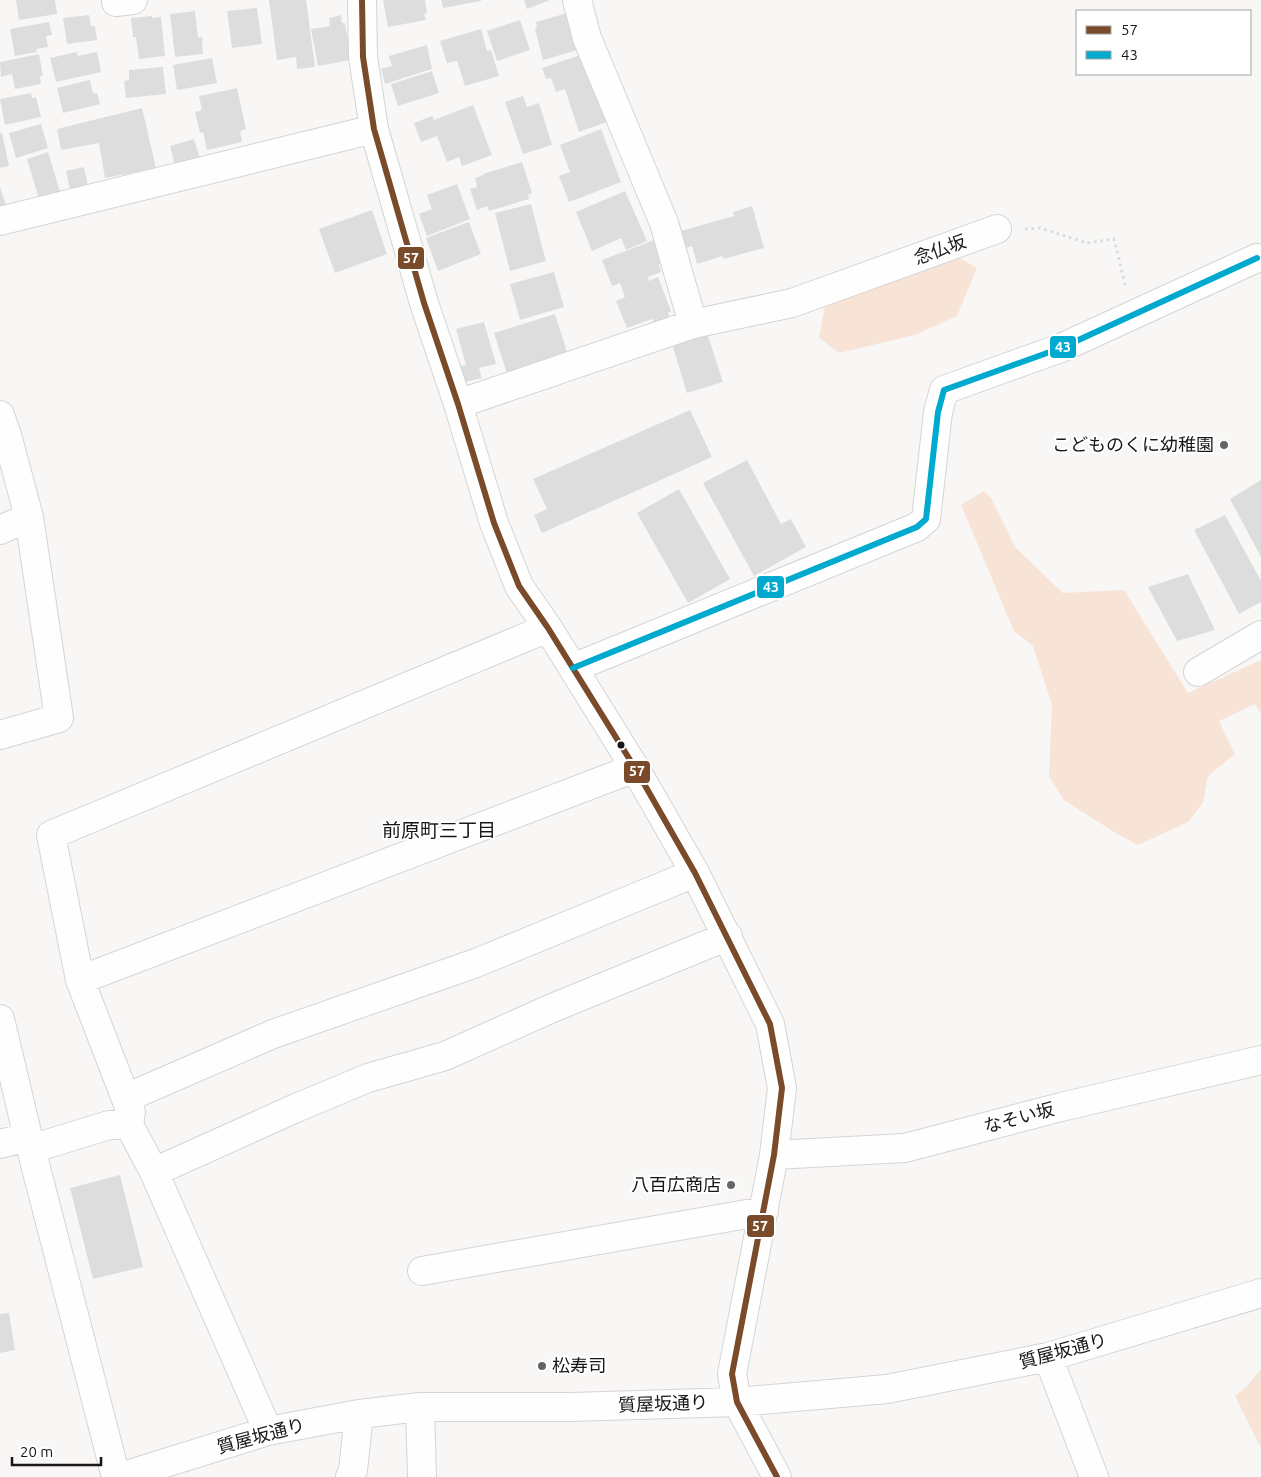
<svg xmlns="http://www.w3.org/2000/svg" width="1261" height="1477" font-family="Ubuntu,'Noto Sans JP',sans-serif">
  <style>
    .green { fill: #f8e3d7 }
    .building { fill: #dedddd }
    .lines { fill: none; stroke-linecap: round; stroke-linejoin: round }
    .minor-casing { stroke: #d6d4d3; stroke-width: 30 }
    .path { stroke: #dbdbdb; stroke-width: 3; stroke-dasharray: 2.5 4; stroke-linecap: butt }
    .minor { stroke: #fefefe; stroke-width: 28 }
    .bus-1-casing { stroke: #fff; stroke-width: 10 }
    .bus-2-casing { stroke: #fff; stroke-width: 10 }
    .bus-1 { stroke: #7a4b2a; stroke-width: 6 }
    .bus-2 { stroke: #00a9ce; stroke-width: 6 }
    .poi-dot { fill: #676564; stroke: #fff; stroke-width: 2 }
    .bus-dot { fill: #181616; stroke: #fff; stroke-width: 2 }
    .labels { text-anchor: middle; stroke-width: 4; stroke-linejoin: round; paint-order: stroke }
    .street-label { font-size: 18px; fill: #181616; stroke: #fff }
    .poi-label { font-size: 18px; fill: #181616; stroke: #fff; text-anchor: end }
    .neighbourhood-label { font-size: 19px; fill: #181616; stroke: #fff }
    .line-badge { stroke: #fff; stroke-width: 2 }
    .badge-label { font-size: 14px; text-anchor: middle; font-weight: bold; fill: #fff }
  </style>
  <rect width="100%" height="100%" fill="#f9f7f6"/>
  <path class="green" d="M958,257l19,11 -20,48 -42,19 -76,18 -20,-15 7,-37z
    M984,491l7,7 24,49 48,46 61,-3 64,103 73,-33v54l-6,-10 -36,17 16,33 -27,22 -5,27 -15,19 -50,23 -21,-11 -53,-34 -15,-24 3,-71 -19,-59 -19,-15 -53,-126z
    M1261,1369v79l-26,-52 12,-10z"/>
  <path class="building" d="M16,0h39l2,14 -38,6z
    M269,0h37l9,67 -18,2 -1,-12 -19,3z
    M383,0h42l2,13 -3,1 2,6 -38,7z
    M441,0h40v1l-38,7z
    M524,0h26l-23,9z
    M257,8l5,36 -30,4 -5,-37z
    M195,11l3,26h4l1,17 -28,3 -5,-43z
    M571,12l10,37 -38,11 -8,-31 2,-1 -1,-6z
    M89,15l2,11h4l2,14 -30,4 -4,-26z
    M341,15l1,8h3l6,37 -33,6 -7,-37 19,-3 -1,-8z
    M152,16v2l9,-1 4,39 -26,3 -3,-22h-3l-2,-19z
    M520,20l10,30 -33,11 -10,-30z
    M49,22l3,13 -6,1 2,11 -12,2 1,3 -22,4 -5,-27z
    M481,29l6,22 4,-1 8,26 -34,10 -8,-25 -10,2 -7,-22z
    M427,45l5,24 -47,15 -4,-15 11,-3 -3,-10z
    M77,52l1,4 19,-4 4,20 -45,10 -6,-24z
    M586,53l23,68 -30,11 -14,-43 -9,3 -5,-14 -5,1 -4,-11z
    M39,54l4,22h-3l1,8 -26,5 -3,-15 -11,3 -1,-15z
    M212,58l5,25 -40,7 -4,-25z
    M163,67l3,27 -40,4 -2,-17 5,-1v-10z
    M432,71l7,22 -41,13 -7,-22z
    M90,80l3,14 4,-1 3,11 -37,9 -6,-25z
    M237,88l9,41 -6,2 2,11 -35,8 -4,-18 -3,1 -5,-21 7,-2 -3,-14z
    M31,93l1,5 4,-1 5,20 -36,8 -5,-26z
    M523,96l4,11 12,-4 13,42 -29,9 -18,-52z
    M473,105l19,50 -30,11 -3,-9 -12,5 -10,-26 -16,6 -7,-19 18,-7 2,4z
    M142,108l14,60 -51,10 -6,-35 -38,7 -4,-21z
    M41,124l7,24 -32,10 -7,-25z
    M601,129l20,53 -52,20 -10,-26 11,-4 -10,-27z
    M0,133h2l7,33 -9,2z
    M194,139l7,23 -25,7 -6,-23z
    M48,152l12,40 -21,7 -12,-40z
    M522,162l10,31 -4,2 1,4 -40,12 -2,-5 -10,4 -7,-21 7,-2 -2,-9 9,-3 -1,-1z
    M84,167l5,24 -18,3 -5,-23z
    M457,184l13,35 -43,17 -8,-22 13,-5 -5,-14z
    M0,187l6,18 -6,2z
    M625,191l22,50 -21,9 -5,-12 -29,13 -16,-39z
    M531,204l15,57 -36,10 -15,-58z
    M752,206l12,42 -41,11v-3l-26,8 -5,-18 -9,3 -6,-17 57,-16 -1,-4z
    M372,210l15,44 -52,19 -16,-44z
    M469,222l12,32 -43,17 -12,-33z
    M657,239l9,22 -7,3 2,8 -13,5 1,4 9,-4 13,34 -3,2 2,5 -15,6 -3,-5 -25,9 -11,-27 9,-4 -5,-14 -8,3 -10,-26z
    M554,272l10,35 -44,13 -10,-36z
    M555,314l14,44 -61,19 -14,-44z
    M484,322l12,42 -17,4 3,10 -17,4 -4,-16 5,-1 -10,-36z
    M707,333l16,49 -36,11 -15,-49z
    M690,410l22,47 -170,76 -8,-18 13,-6 -14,-30z
    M747,460l34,64 10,-5 15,28 -52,29 -51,-93z
    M1261,480v77l-31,-58z
    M679,489l51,90 -42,24 -51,-90z
    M1225,515l36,66v21l-22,12 -45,-84z
    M1188,574l27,56 -38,11 -29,-54z
    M120,1175l23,92 -50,12 -23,-91z
    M9,1313l6,37 -15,3v-39z"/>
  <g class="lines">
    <g class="minor-casing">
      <path id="minor" d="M116,0v2l17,-2
        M362,0l1,57 11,72 50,174 34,101 36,119 25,63 29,42 87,140 60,105 75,151 12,64 -8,67 -42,219 5,28 40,75
        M577,0l10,38 77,185 29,101
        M0,221l374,-92
        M458,404l235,-80 99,-21 205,-74
        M0,415l7,20 22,82 30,201 -59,17
        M0,530l29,-13
        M548,628l-497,207 29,145 51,132 -2,13 25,47 142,-64 72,-30 77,-22 105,-47 178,-73
        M573,668l344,-141 9,-8 12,-107 6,-22 117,-42 196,-90
        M1198,672l63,-37
        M80,980l555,-212
        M0,1019l28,118 -28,7
        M126,1098l147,-64 203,-71 219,-90
        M28,1137l88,340
        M31,1149l78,-24h20
        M774,1155l131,-7 156,-41 200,-47
        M154,1172l114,259
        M422,1271l342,-60
        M1048,1357l46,120
        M420,1407l2,70
        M120,1477l148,-46 91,-17 61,-7h151l166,-5 150,-13 161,-32 213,-64
        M350,1477l3,-7 6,-56"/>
    </g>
    <path class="path" d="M1025,229l15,-1 47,15 27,-4 12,49"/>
    <use href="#minor" class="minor"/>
    <g class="bus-1-casing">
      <path id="bus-1" d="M362,0l1,57 11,72 50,174 34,101 36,119 25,63 29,42 87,140 60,105 75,151 12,64 -8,67 -42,219 5,28 40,75"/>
    </g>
    <g class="bus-2-casing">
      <path id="bus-2" d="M573,668l344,-141 9,-8 12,-107 6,-22 117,-42 196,-90"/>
    </g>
    <use href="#bus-1" class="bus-1"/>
    <use href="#bus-2" class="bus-2"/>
  </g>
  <g class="poi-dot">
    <circle cx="1224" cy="445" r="5"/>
    <circle cx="731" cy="1185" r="5"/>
    <circle cx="542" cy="1366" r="5"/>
  </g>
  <circle class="bus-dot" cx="621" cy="745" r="4.5"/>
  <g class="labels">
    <g class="street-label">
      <text transform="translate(940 250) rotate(-20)" y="6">念仏坂</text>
      <text transform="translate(1019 1118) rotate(-15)" y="6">なそい坂</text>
      <text transform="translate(1063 1351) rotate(-15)" y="6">質屋坂通り</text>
      <text transform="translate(663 1404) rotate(-2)" y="6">質屋坂通り</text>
      <text transform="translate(261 1436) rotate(-15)" y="6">質屋坂通り</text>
    </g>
    <g class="poi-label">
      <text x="1214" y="451">こどものくに幼稚園</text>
      <text x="721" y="1191">八百広商店</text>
      <text x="552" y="1372" text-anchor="start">松寿司</text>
    </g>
    <g class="neighbourhood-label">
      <text x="439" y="837">前原町三丁目</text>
    </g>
  </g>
  <g class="line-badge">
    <rect x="397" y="246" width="28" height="24" rx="5" fill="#7a4b2a"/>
    <rect x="1049" y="335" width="28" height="24" rx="5" fill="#00a9ce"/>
    <rect x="756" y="575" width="29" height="24" rx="5" fill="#00a9ce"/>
    <rect x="623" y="760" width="28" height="24" rx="5" fill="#7a4b2a"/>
    <rect x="746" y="1214" width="29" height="24" rx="5" fill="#7a4b2a"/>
  </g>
  <g class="badge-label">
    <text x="411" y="263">57</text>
    <text x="1063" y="352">43</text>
    <text x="771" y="592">43</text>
    <text x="637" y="776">57</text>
    <text x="760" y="1231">57</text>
  </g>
  <rect x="1076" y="10" width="175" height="65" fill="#ffffff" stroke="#a3a2a2"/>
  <rect x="1086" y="26" width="25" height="8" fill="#7a4b2a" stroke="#a3a2a2"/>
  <text x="1121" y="35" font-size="15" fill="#181616">57</text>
  <rect x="1086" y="51" width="25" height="8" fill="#00a9ce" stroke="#a3a2a2"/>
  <text x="1121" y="60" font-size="15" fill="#181616">43</text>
  <path d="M12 1457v8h89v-8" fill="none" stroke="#181616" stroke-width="2.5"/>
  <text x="20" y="1457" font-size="15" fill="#181616" stroke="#ffffff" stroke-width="4" paint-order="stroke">20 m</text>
</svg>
